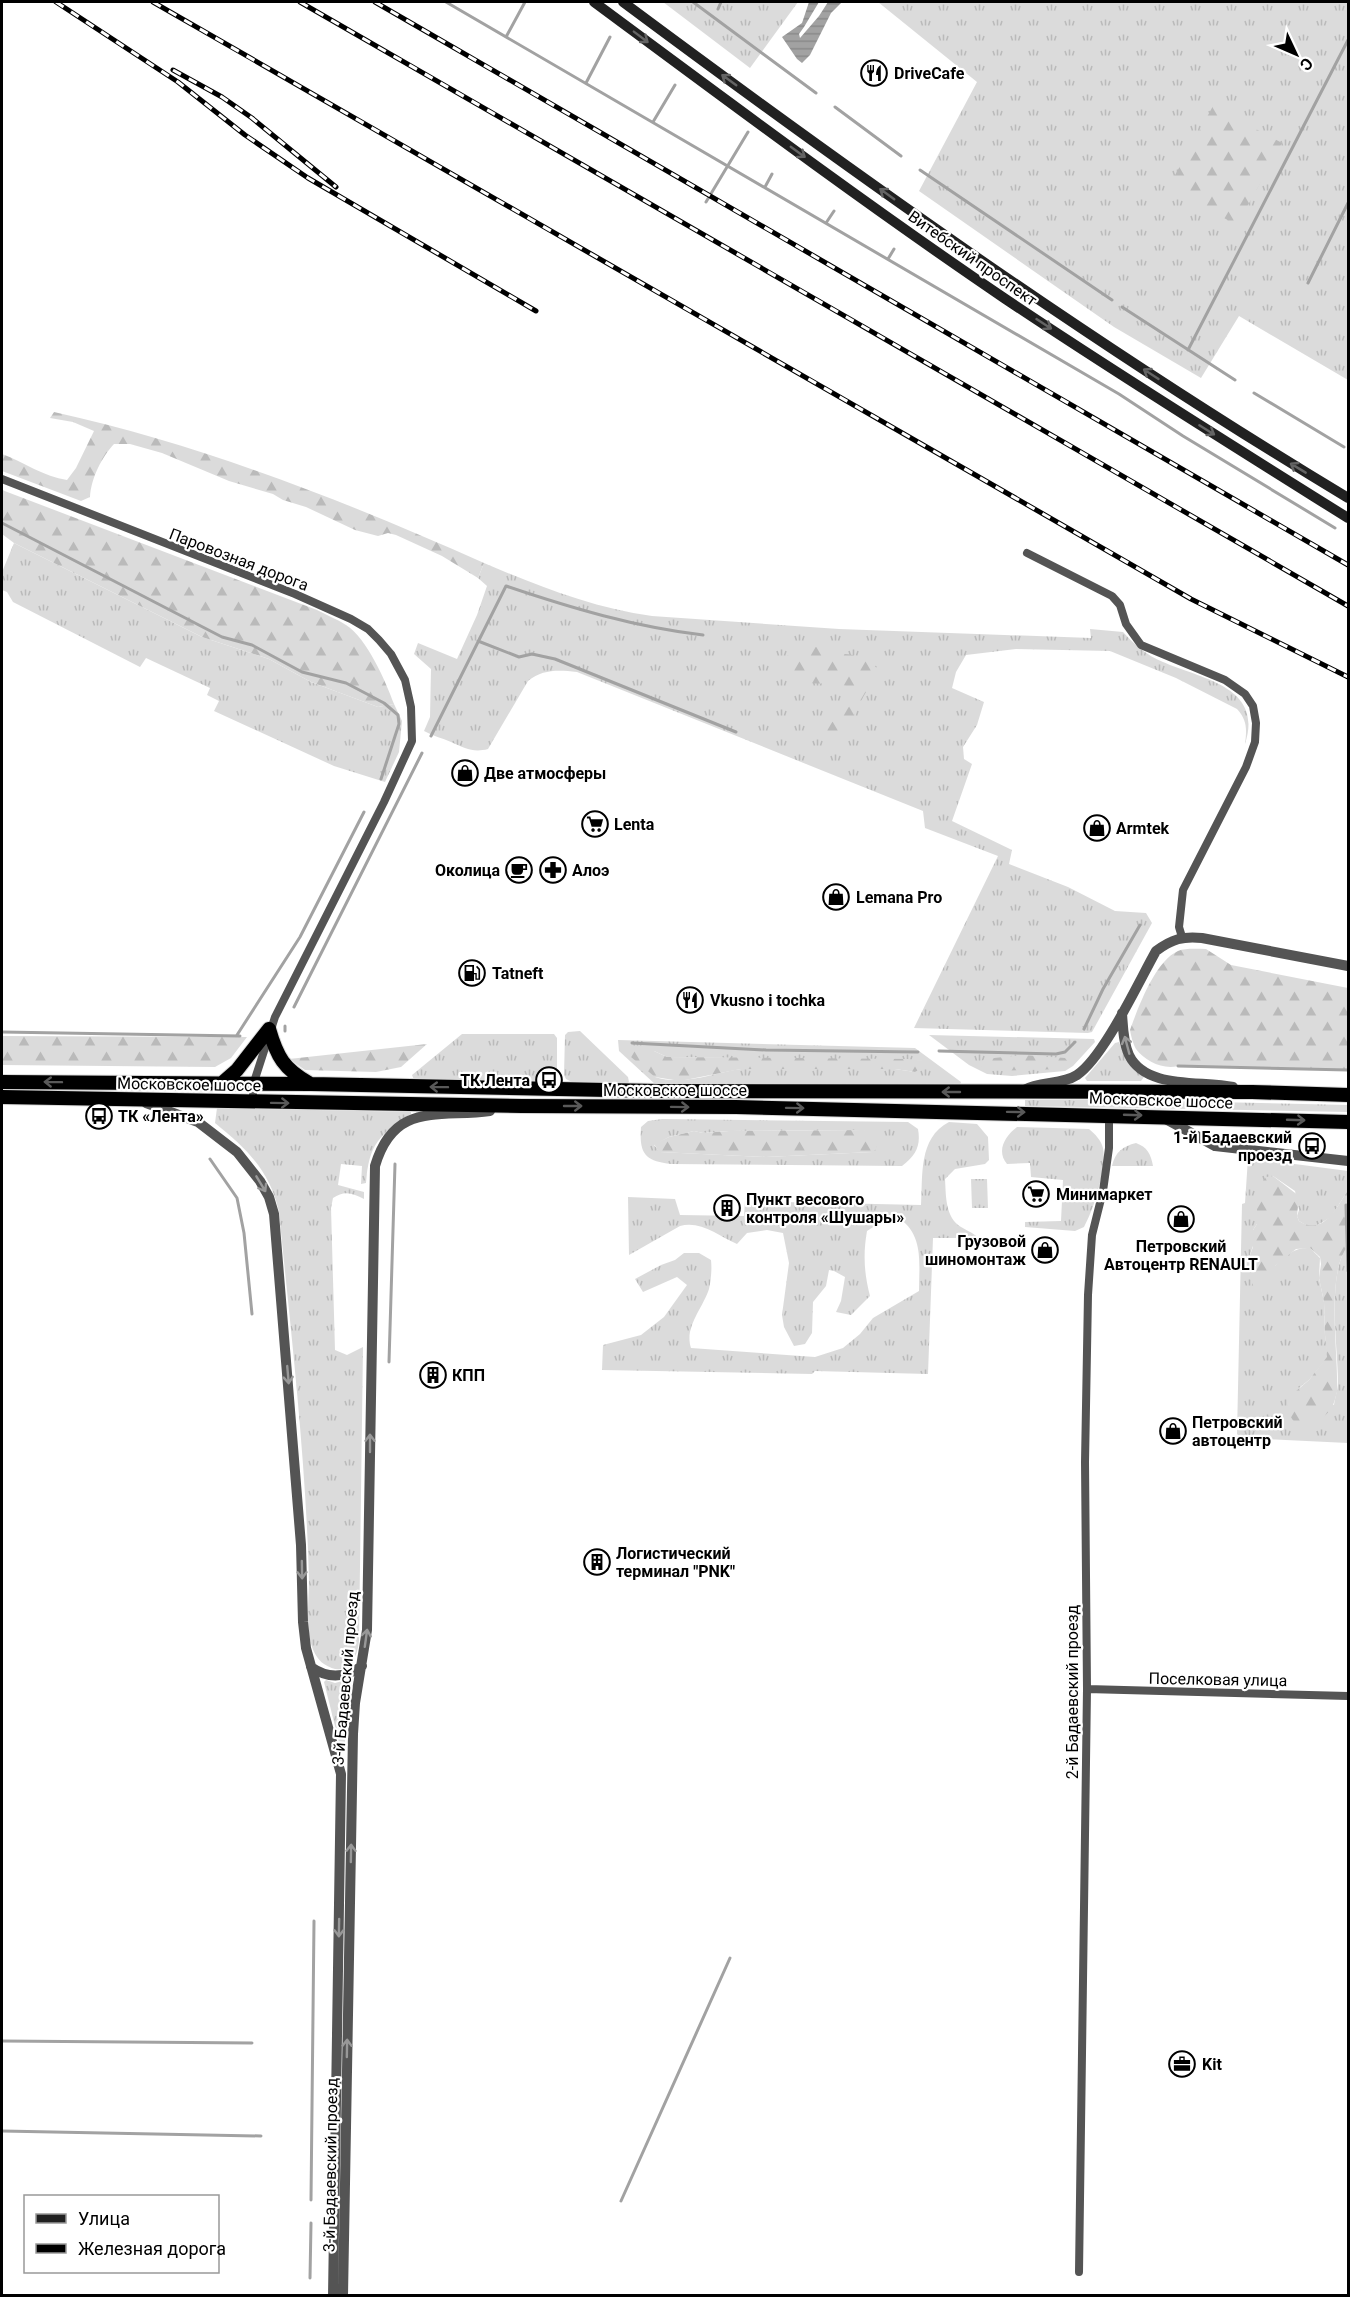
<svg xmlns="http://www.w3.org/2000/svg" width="1350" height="2297" font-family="Roboto,sans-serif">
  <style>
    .grass { fill: url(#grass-tufts); fill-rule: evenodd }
    .forest { fill: url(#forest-firs) }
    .water { fill: url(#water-rules) }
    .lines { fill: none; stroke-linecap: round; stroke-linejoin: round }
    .stream { stroke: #a2a2a2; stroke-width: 3 }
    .trunk-casing { stroke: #dbdbdb; stroke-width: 16 }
    .minor { stroke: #545454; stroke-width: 8 }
    .tertiary { stroke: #545454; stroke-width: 10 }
    .secondary { stroke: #212121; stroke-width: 10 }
    .trunk { stroke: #000; stroke-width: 14 }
    .rail-casing { stroke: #000; stroke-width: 5 }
    .rail { stroke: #fff; stroke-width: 3; stroke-dasharray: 9; stroke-linecap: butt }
    .oneway { stroke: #646464 }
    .oneway2 { stroke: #989898 }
    .oneway3 { stroke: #595959 }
    .labels { text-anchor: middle; stroke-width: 4.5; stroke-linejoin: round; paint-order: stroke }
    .poi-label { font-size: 16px; font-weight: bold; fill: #000; stroke: #fff; text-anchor: start }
    .street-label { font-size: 16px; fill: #000; stroke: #fff }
  </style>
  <defs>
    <pattern id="grass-tufts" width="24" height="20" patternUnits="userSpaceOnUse" patternTransform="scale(1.5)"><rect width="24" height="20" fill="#dbdbdb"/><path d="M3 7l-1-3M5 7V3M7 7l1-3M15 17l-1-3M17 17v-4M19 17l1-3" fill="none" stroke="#bababa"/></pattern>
    <pattern id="forest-firs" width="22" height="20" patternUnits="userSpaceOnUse" patternTransform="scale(1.5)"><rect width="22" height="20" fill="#dbdbdb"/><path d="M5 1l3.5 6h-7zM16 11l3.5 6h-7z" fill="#bababa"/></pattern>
    <pattern id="water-rules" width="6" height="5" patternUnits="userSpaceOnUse" patternTransform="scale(1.5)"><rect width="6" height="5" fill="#a2a2a2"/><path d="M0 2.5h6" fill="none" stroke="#8a8a8a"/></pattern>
  </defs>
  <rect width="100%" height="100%" fill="#fff"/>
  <path class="grass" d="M663,2h135l-48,66z
    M878,2h470v378l-109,-64 -38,62 -87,-51 -195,-136 58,-109z
    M14,543l188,94 67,22 42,23 67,25 16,-3 8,17 -3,31 -14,30 -51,-16 -120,-55 5,-10 -12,-6 3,-7 -64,-30 -6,9 -127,-65 -6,-10 -5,-2v-18z
    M484,563c54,23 109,45 168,53l187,13 252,9 -1,-9 33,3c12,13 23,23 40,30 38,17 101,24 82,82 2,-15 2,-24 -8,-35l-61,-31 -66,-27 -94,-2 -50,6 -10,17 -4,16 32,14 -7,23 -14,22 1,12 8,5 -20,57 60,29 -3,14 59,23 47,24 31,2 6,10 -60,109 -4,1 -174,-5 84,-172 -73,-28 -2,-17 -346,-139c-19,-2 -34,-3 -49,9l-40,68c-15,4 -23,-1 -37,-7 -9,-4 -18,-6 -27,-11l6,-14 1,-48 -17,-15 4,-11 39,16 20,-44 10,-29 -9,-8z
    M580,1031l48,46 1,5 -4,3 -51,-2 -8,-4 -2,-4 1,-40 3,-3z
    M462,1034h92l3,4v41l-5,6 -138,-5 -2,-5z
    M929,1035l165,4 1,3 -22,24 -8,5 -53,5 -25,-2 -18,-9z
    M618,1040l297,8 46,34 -1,3h-304l-37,-34zM654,1051l13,6 256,4 -8,11 -20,-3h-154c-28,4 -57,17 -86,8z
    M1119,1042l4,10 21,25 -3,4h-54l-2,-3 30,-35z
    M1025,1100h97l226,5v7l-323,-6z
    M217,1108l194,4v2c-32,21 -42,30 -45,69l-5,1 1,-18 -21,-2 -3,21 26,7v7c-11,-6 -20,-9 -31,-1l-2,10 4,142 12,5 16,-8 -4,293c-1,19 -13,39 -35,24 -22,-16 -15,-59 -15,-83 -3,-122 -18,-248 -30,-369 -9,-41 -32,-63 -64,-89z
    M662,1119l246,3 10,7c3,17 -2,26 -16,37l-231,-2c-26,-3 -32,-10 -30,-37l7,-6zM864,1130l8,22 -106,5 -106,-5 -6,-7 15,-8 25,-6 9,2 26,-2z
    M949,1122l28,2 11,13 1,23 -4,4 -30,5 -10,10c1,15 0,35 13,46 7,5 14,7 21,13h-46l-5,136 -113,-3 -3,3 -210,-4 1,-25 38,-10 23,-18 23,-32 -10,-8 -34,15 -8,-13 26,-14 14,-5 9,-7h15l12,7c1,9 0,20 -2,29 -6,19 -25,38 -18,59l124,9 28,-9 17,-14 13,-16 46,-27c0,-26 5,-55 -19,-72l-16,1 -17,11c-4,23 -3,42 3,65l-19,19 -15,-3 5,-11 4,-24 -11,-6 -5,-1 -3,16 -13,16 -1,31 -7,11 -11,2 -10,-19 -2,-12 7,-52 -6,-30 -16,-3 -20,3 -10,11c-18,-8 -37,-24 -57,-18l-51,29 -1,-58 47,2 5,16 64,1 1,-15 176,4c2,-29 -3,-67 28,-83z
    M1017,1127l72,2c6,5 12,11 14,19 4,20 -9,61 -19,79l-9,4 -50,-4v-5l36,-1 2,-41 -32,-3 -1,-14 -23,1c-11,-13 -2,-28 10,-37z
    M1136,1143c11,4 15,11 17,23h-41c3,-14 11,-20 24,-23z
    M1248,1158l100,13v19l-17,27 -15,9 -7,1 -10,-6 -2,-5 2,-6 -4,-19 -22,-15 -15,21 -1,27 -4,6v16l-6,17 28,3c9,-11 21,-19 35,-18l10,10 -1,20 5,24 1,33 3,22 -19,23 -10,8 35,17c1,-8 4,-15 4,-23 0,-34 -12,-110 10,-136l-1,178h1v19l-107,-5 -4,-4 5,-230 3,-1z
    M971,1179h16l1,29h-16z
    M458,1367h18v15h-18z
    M326,1680l9,3 11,-3 3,3 -4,22v46l-4,-1 -17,-68z"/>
  <path class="forest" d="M1213,106l69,37 -45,82 -69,-37z
    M54,412c149,33 291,89 430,151l-6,15 -36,-22 -46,-21 -8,-2 -10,3 -23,-6 -49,-23 -23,-7 -10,-6 -44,-13 -67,-28 -32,-9h-16c-12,13 -23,34 -24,53l-9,4 -79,-30v-17c22,8 42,23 65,26l9,-12 18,-37 -21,-9 -23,-4z
    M2,490l315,120c9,5 20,9 29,15 21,13 40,57 48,79l-16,3 -67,-25 -42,-23 -67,-22 -188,-94 -12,-9z
    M816,647c7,1 13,5 19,6 18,2 32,1 44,18 -1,10 -8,14 -13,21 -5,9 -16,28 -15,37l-22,9 -5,-4c7,-16 23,-23 34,-37 -7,-26 -61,1 -81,-31 6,-12 27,-18 39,-19z
    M1206,949l25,16 117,23v82l-170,-4c-15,4 -33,-5 -42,-17 -3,-5 -5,-13 -6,-19 8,-22 25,-69 48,-79 7,-3 19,-2 28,-2z
    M2,1036l245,1 -16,21 -16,9 -213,-2z
    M427,1044l-26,23 -25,5 -71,-2 -16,-11z
    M633,1049l21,2 13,6 242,2 14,2 2,5 -10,6 -20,-3h-154l-61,12 -25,-4 -30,-25z
    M1022,1055l43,3 3,4 -1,4 -5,3 -75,2 -7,-6v-3l5,-3z
    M864,1130c10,4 13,8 13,19l-5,3 -106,5 -107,-5 -5,-8 15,-7 25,-6 9,2 26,-2z
    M1273,1176l26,20 -2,20 2,5c24,16 38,-14 49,-31v56c-23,28 -9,110 -11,146 -2,7 -3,13 -7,18 -17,22 -45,22 -42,-12l21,-18 18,-23 -2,-22 -1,-33 -5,-24 2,-14 -1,-7 -10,-9 -14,1 -21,17v6l-14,19 -6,-1 -8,-19v-8l6,-16v-17l4,-6v-27l5,-15 4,-5z"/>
  <path class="water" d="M809,2h10l-15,25 -5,7 1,4 19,-22 9,-14h14l-11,11 -21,42 -8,8 -5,-4 -15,-22 20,-14z"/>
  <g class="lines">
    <path class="stream" d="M446,2l673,392 64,42 152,92
      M693,2l123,91
      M718,9l3,-7
      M506,37l19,-35
      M586,83l24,-46
      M835,107l66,49
      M653,122l22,-37
      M920,170l192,130
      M765,187l7,-13
      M706,202l42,-70
      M826,223l8,-12
      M888,259l6,-10
      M1308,283l40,-80
      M1122,307l113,73
      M1188,350l160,-310
      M1254,393l90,54
      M2,523l220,114 30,8 50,27 44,11 38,20 14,12 1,9 -18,55
      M478,641l41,16 13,-3 23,5 181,73
      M431,736l75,-150c65,22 129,41 197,49
      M294,1007l128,-254
      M285,1026v5
      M1084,1029l19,-40 37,-64
      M2,1032l238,4
      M237,1035l63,-98 64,-125
      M632,1043l134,7 152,2
      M939,1051l117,3 9,-2 10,-10
      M1178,1066l170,4
      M210,1159l27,39 7,35 8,81
      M1346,1205l2,66
      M389,1362l6,-198
      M2,2041l250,2
      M2,2131l259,5
      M311,2200l3,-279
      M621,2201l109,-243
      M310,2278l1,-55"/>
    <g class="trunk-casing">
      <path id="trunk" d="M269,1029c8,28 15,40 40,54
        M2,1082l309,2 347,7 594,1 96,3
        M221,1084l16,-14 32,-41
        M2,1097l520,9 214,1 612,15"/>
    </g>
    <path class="minor" d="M2,479l293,115 56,25 17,10 11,11 12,14 14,26 6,27 1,34 -28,61 -109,215 -22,68v17
      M1027,553l85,43 8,9 6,19 15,21 84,35 20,14 8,12 3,17 -1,19 -9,25 -63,123 -4,37 3,10
      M1087,1689l261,7
      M1079,2272l8,-583 -2,-227 3,-167 4,-60 11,-44 6,-43v-33"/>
    <path class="tertiary" d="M1122,1013c1,14 1,29 7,42 17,35 73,25 104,32
      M1024,1090c16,-9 38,-5 53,-15 27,-18 62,-94 79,-124 16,-12 27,-15 46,-13l146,28
      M146,1103l52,19 39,30 23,29 9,16 5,17 27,331 2,77 3,26 35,126 -8,522
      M1164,1118l51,28 133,15
      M311,1667c17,12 34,11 51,-1
      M343,2296l10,-562 2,-31 12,-73 8,-464c19,-65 64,-48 115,-55"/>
    <path class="secondary" d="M594,2c135,100 270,201 410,296 113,76 229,148 344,220
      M623,2c235,175 474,345 725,496"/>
    <use href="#trunk" class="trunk"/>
    <g class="rail-casing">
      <path id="rail" d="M56,2l122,80 67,53 63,43 228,133
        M153,2l1038,597 157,78
        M300,2l1048,604
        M375,2l973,563
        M173,70l49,27 30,21 84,69"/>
    </g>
    <use href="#rail" class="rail"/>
  </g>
  <defs><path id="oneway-shaft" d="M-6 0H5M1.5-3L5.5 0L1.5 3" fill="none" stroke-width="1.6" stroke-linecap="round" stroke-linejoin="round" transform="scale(1.5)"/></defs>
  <g class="oneway">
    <use href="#oneway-shaft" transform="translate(641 37) rotate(37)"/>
    <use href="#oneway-shaft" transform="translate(729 80) rotate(-144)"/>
    <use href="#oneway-shaft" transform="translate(798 152) rotate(36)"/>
    <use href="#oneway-shaft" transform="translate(887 194) rotate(-144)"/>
    <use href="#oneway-shaft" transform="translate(1044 324) rotate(33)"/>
    <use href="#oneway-shaft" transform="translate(1151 374) rotate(-147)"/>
    <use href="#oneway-shaft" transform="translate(1207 430) rotate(32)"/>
    <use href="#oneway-shaft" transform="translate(1298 468) rotate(-149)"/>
  </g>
  <g class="oneway2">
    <use href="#oneway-shaft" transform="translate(1127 1045) rotate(-105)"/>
    <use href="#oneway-shaft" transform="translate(261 1184) rotate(59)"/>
    <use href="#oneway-shaft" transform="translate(288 1375) rotate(85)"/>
    <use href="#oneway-shaft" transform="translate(370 1443) rotate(-90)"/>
    <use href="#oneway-shaft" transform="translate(302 1570) rotate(89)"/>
    <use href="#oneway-shaft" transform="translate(366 1638) rotate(-82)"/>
    <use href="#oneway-shaft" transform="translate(351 1853) rotate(-89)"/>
    <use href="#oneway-shaft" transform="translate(339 1928) rotate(91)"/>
    <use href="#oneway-shaft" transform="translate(347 2048) rotate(-89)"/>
  </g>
  <g class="oneway3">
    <use href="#oneway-shaft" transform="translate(53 1082) rotate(-179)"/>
    <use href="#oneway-shaft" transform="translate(439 1087) rotate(-179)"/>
    <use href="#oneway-shaft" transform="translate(951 1092) rotate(180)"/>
    <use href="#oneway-shaft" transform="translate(280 1103) rotate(1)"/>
    <use href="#oneway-shaft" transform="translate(573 1106)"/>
    <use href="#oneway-shaft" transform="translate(680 1107) rotate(1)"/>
    <use href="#oneway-shaft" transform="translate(795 1108) rotate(1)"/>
    <use href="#oneway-shaft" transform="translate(1016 1112) rotate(1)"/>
    <use href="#oneway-shaft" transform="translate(1133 1115) rotate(2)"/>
    <use href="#oneway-shaft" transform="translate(1296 1120) rotate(2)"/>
  </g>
  <defs>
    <g id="restaurant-ring" transform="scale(1.35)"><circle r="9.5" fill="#fff" stroke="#000" stroke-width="1.5"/><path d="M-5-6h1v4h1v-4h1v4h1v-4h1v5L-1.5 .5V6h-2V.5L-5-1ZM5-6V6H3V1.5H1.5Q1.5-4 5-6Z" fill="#000"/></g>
    <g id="shop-ring" transform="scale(1.35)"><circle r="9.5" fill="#fff" stroke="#000" stroke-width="1.5"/><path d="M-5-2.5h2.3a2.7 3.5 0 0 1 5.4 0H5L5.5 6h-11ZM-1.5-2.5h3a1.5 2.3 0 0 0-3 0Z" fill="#000"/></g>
    <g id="supermarket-ring" transform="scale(1.35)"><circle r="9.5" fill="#fff" stroke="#000" stroke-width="1.5"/><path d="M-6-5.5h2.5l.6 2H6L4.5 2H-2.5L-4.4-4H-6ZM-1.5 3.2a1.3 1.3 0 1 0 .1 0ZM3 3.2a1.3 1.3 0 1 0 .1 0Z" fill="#000"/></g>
    <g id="cafe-ring" transform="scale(1.35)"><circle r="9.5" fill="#fff" stroke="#000" stroke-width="1.5"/><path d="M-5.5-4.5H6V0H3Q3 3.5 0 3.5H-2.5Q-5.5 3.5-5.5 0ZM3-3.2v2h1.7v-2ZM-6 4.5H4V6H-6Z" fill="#000"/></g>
    <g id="pharmacy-ring" transform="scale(1.35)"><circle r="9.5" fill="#fff" stroke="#000" stroke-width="1.5"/><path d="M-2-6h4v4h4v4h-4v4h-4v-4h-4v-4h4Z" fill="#000"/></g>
    <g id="fuel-ring" transform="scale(1.35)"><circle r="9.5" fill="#fff" stroke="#000" stroke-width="1.5"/><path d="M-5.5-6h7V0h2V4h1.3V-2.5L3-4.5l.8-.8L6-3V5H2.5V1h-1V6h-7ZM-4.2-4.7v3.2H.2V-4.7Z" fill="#000"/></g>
    <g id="bus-ring" transform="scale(1.35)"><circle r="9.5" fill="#fff" stroke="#000" stroke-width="1.5"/><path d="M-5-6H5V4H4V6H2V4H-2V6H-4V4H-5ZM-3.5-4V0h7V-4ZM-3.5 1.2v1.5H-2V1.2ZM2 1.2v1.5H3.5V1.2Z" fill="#000"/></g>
    <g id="building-ring" transform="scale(1.35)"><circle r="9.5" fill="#fff" stroke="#000" stroke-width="1.5"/><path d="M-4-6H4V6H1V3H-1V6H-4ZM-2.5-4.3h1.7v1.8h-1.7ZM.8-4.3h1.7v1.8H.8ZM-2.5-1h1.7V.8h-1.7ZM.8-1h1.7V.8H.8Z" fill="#000"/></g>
    <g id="office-ring" transform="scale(1.35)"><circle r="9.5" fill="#fff" stroke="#000" stroke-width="1.5"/><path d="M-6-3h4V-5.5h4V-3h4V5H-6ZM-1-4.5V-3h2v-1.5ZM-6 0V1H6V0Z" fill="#000"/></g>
  </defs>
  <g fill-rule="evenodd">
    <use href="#restaurant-ring" x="874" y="73"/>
    <use href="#shop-ring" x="465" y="773"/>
    <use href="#supermarket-ring" x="595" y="824"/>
    <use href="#shop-ring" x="1097" y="828"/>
    <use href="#cafe-ring" x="519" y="870"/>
    <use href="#pharmacy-ring" x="553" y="870"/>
    <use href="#shop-ring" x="836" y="897"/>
    <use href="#fuel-ring" x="472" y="973"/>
    <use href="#restaurant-ring" x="690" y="1000"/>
    <use href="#bus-ring" x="549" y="1080"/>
    <use href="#bus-ring" x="99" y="1116"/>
    <use href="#bus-ring" x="1312" y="1146"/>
    <use href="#supermarket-ring" x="1036" y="1194"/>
    <use href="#building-ring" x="727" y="1208"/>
    <use href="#shop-ring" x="1181" y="1219"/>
    <use href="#shop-ring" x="1045" y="1250"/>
    <use href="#building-ring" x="433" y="1375"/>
    <use href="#shop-ring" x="1173" y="1431"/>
    <use href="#building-ring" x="597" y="1562"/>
    <use href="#office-ring" x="1182" y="2064"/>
  </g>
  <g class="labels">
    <g class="poi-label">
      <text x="894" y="79">DriveCafe</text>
      <text x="484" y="779">Две атмосферы</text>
      <text x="614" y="830">Lenta</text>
      <text x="1116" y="834">Armtek</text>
      <text x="500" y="876" text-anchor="end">Околица</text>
      <text x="572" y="876">Алоэ</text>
      <text x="856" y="903">Lemana Pro</text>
      <text x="492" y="979">Tatneft</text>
      <text x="710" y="1006">Vkusno i tochka</text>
      <text x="530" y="1086" text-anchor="end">ТК Лента</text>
      <text x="118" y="1122">ТК «Лента»</text>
      <text x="1292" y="1143" text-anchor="end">1-й Бадаевский<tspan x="1292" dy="18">проезд</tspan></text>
      <text x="1056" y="1200">Минимаркет</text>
      <text x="746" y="1205">Пункт весового<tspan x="746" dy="18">контроля «Шушары»</tspan></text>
      <text x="1026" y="1247" text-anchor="end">Грузовой<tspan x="1026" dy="18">шиномонтаж</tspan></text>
      <text x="1181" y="1252" text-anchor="middle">Петровский<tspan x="1181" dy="18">Автоцентр RENAULT</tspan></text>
      <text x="452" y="1381">КПП</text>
      <text x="1192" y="1428">Петровский<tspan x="1192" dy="18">автоцентр</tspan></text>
      <text x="616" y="1559">Логистический<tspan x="616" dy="18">терминал "PNK"</tspan></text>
      <text x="1202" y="2070">Kit</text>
    </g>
    <g class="street-label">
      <text transform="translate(973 258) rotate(35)" y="6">Витебский проспект</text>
      <text transform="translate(239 559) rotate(21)" y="6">Паровозная дорога</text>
      <text transform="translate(189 1084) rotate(1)" y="6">Московское шоссе</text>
      <text x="675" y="1096">Московское шоссе</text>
      <text transform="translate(1161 1100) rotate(2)" y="6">Московское шоссе</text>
      <text transform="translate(345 1678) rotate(-85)" y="6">3-й Бадаевский проезд</text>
      <text transform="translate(1218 1679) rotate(1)" y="6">Поселковая улица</text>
      <text transform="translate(1072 1692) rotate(-90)" y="6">2-й Бадаевский проезд</text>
      <text transform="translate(330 2165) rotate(-89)" y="6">3-й Бадаевский проезд</text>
    </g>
  </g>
  <rect width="1350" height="2297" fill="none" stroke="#000000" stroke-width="6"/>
  <rect x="24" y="2195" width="195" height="78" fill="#ffffff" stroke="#999999" stroke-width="1.5"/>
  <rect x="36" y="2214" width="30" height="9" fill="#212121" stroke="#999999" stroke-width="1.5"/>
  <text x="78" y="2225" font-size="18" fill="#000000">Улица</text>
  <rect x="36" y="2244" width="30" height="9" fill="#000000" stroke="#999999" stroke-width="1.5"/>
  <text x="78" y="2255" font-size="18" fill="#000000">Железная дорога</text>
  <g transform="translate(1296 54) rotate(134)" stroke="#ffffff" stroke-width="4.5" paint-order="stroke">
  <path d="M0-4.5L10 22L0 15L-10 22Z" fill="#000000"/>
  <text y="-9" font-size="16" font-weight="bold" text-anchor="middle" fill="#000000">С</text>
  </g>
</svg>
